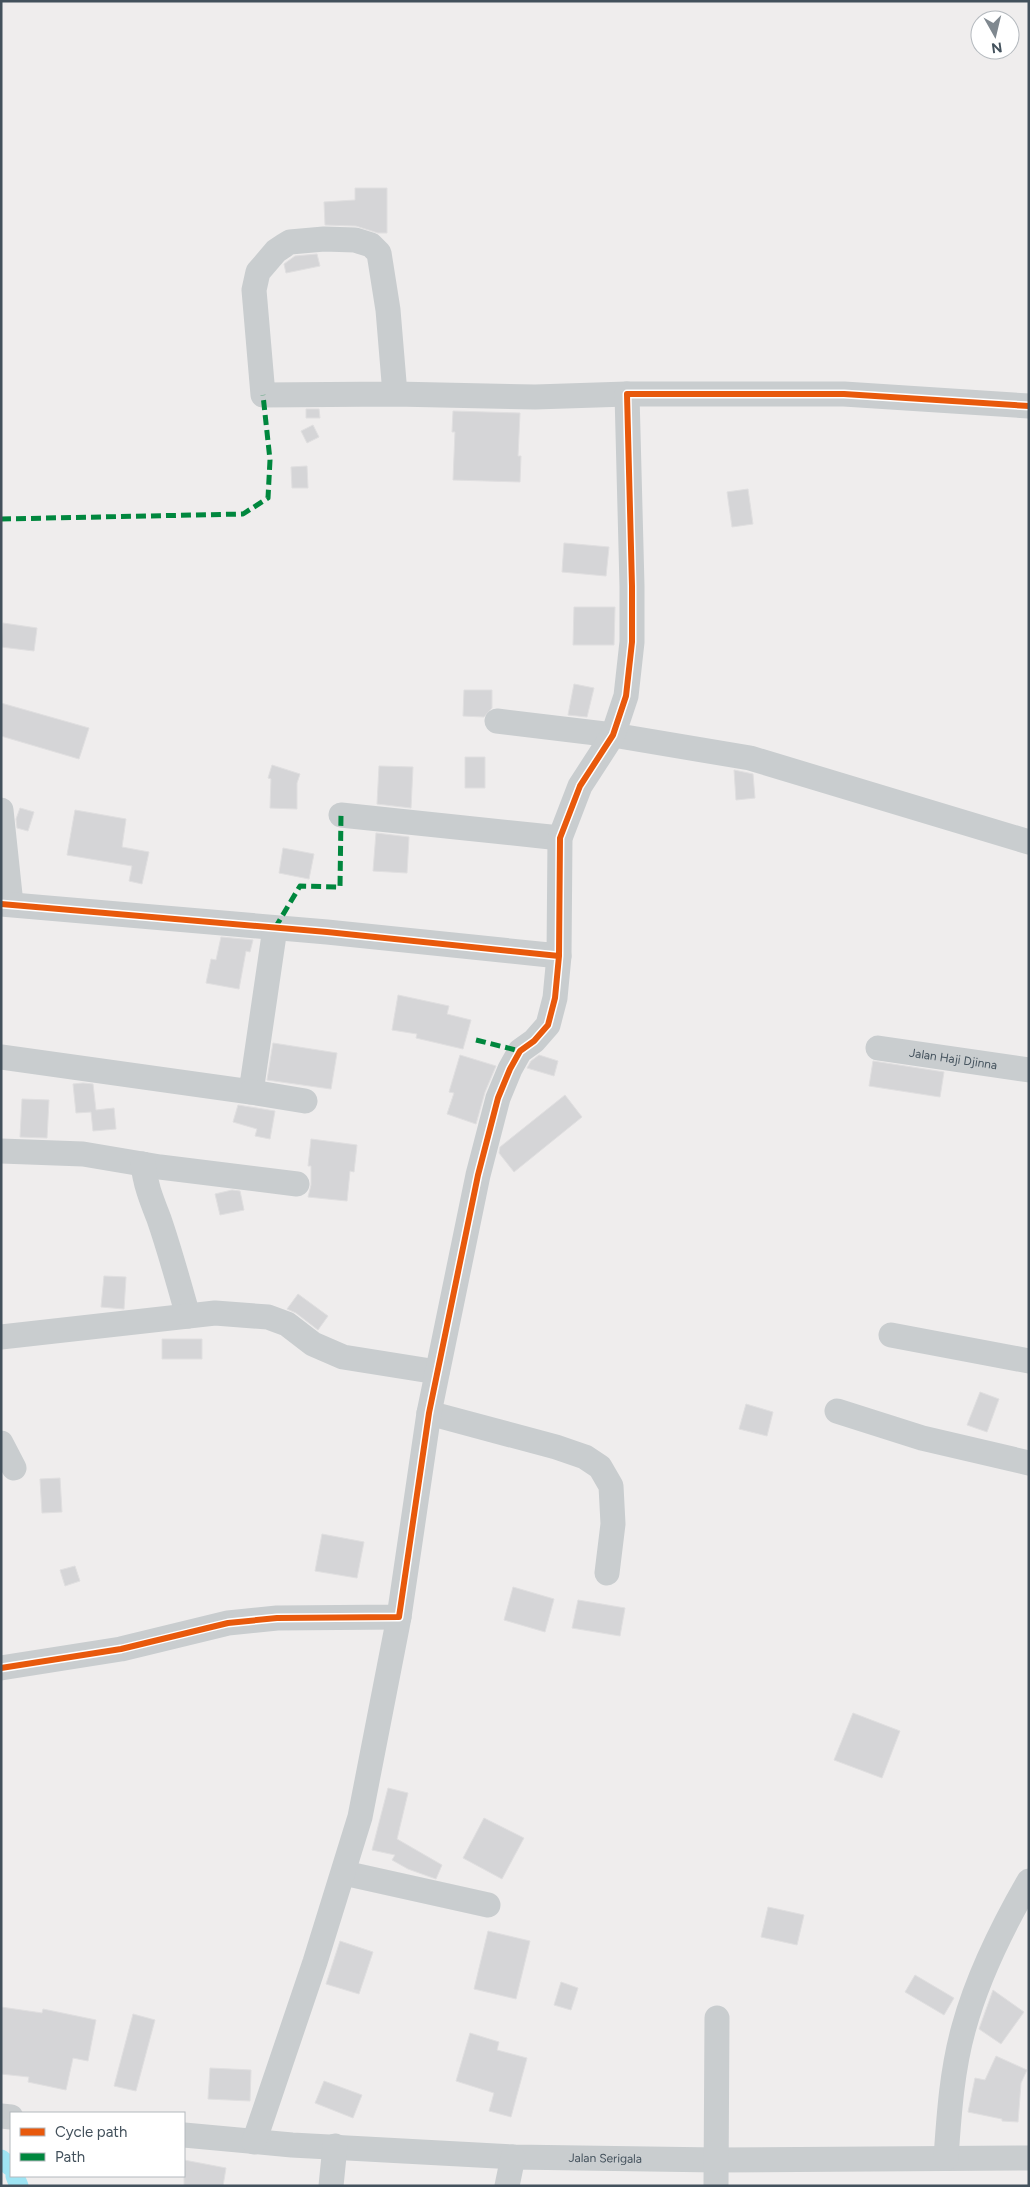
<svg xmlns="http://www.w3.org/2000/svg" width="1030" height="2187" font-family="Figtree,sans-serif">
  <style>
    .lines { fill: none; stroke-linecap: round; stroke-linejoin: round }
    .canal { stroke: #9fe4f3; stroke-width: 19 }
    .building { fill: #d5d5d7; stroke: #e0dfe0 }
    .minor { stroke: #c9cdcf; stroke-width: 25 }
    .quiet { stroke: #00873e; stroke-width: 5; stroke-dasharray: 10 5; stroke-linecap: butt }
    .cycleway-casing { stroke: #fff; stroke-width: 9 }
    .cycleway { stroke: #e8590c; stroke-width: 6 }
    .labels { text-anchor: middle; stroke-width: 4; stroke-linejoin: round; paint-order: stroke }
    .street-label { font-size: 12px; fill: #43515c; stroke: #fff }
  </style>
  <rect width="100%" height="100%" fill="#efeded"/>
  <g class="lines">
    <path class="canal" d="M1,2159l10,8
      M15,2176l4,10"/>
  </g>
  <path class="building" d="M355,188h32v45h-9l-22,-7 -31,-1 -1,-23 31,-2z
    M317,254l3,12 -34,7 -2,-9 11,-8z
    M306,409h13l1,9h-14z
    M453,411l67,2 -2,43h3l-1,26 -67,-2 2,-48h-3z
    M313,425l6,12 -12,6 -6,-12z
    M307,466l1,22h-16l-1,-21z
    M748,489l5,35 -21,3 -5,-35z
    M564,543l45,4 -3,29 -44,-4z
    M574,607h41l-1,38h-41z
    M3,623l34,5 -3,23 -33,-4z
    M574,684l20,4 -7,29 -19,-2z
    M464,690h28v18l-8,9 -21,-1z
    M1,703l88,25 -10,31 -78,-23z
    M465,757h20v31h-20z
    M272,765l28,9 -3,9v26l-27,-1 1,-29 -3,-1z
    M379,766l34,1 -2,41 -34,-4z
    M734,770l19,4 2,24 -19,2z
    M20,808l14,4 -6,19 -11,-3 -1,-9z
    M75,810l51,9 -4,28 27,5 -7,32 -13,-3 3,-15 -65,-11z
    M376,833l33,4 -2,36 -34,-2z
    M283,848l31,6 -5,25 -30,-6z
    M221,937l32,3 -3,12 -4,-1 -7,38 -33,-6 5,-24 5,1z
    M398,995l51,11 -2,8 24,6 -8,29 -47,-11 1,-4 -25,-4z
    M273,1043l64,10 -6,36 -64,-9z
    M460,1055l36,11 -11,26 -9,32 -29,-10 7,-21 -5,-1z
    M539,1055l19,6 -4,15 -27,-8 4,-7z
    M873,1061l71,11 -4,25 -71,-11z
    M83,1083l10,1 3,26 18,-2 2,21 -23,2 -2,-19 -15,1 -3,-29z
    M565,1095l17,22 -68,55 -15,-19 1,-6z
    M22,1099l27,1 -2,38 -27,-1z
    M238,1105l37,6 -5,28 -15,-3 2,-7 -24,-7z
    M311,1139l46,6 -3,27 -4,-1 -3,30 -39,-4 3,-12v-19h-3z
    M232,1190l8,1 4,19 -24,5 -5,-21z
    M104,1276l22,1 -2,32 -23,-2z
    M298,1294l30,22 -10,14 -22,-17 -9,-4z
    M162,1339h40v20h-40z
    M980,1392l19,7 -12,33 -20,-7z
    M746,1404l27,8 -6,24 -28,-7z
    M60,1478l2,34 -20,1 -2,-34z
    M322,1534l42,8 -7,36 -42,-7z
    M75,1566l5,15 -15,5 -5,-16z
    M513,1587l41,12 -9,33 -41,-12z
    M578,1600l47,8 -5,28 -48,-8z
    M853,1713l47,18 -18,47 -48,-18z
    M388,1788l20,5 -11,46 45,26 -6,14 -28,-10 -16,-9 3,-5 -23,-5z
    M484,1818l40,20 -22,41 -39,-21z
    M768,1907l36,8 -7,30 -36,-8z
    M488,1931l42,10 -14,58 -42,-10z
    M340,1941l33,11 -14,42 -33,-10z
    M915,1975l39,23 -10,17 -39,-23z
    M561,1982l17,6 -7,22 -17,-5z
    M993,1990l31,22 -23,32 -22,-15z
    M1,2007l41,6 1,-4 53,11 -8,41 -15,-3 -7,32 -38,-8 1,-5 -28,-3z
    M133,2014l22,6 -19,71 -22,-5z
    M470,2033l29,9 -2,8 30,8 -16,59 -22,-6 5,-18 -38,-12z
    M996,2056l31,14 -6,13 -3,39 -16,-1v-2l-34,-7 7,-34 10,2z
    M210,2068l41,2 -1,31 -42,-2z
    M324,2081l38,14 -9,23 -38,-15z
    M184,2160l42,8 -3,18h-39z"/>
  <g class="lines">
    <g class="minor">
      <path d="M395,394l-7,-84 -9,-57 -8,-8 -16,-5 -31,-1 -34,3 -5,3 -9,6 -18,21 -4,18 9,105 132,-1 140,3 92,-3"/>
      <path d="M497,721l116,14 137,23 279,84"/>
      <path d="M1,810l10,94"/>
      <path d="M341,815l219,23"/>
      <path d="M1,904l326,28 232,24 1,-118 20,-52 33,-51 13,-39 6,-54v-56l-5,-192h217l185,12"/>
      <path id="s1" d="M878,1048l151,22"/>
      <path d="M1,1057l250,35 24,-164"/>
      <path d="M251,1092l54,9"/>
      <path d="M1,1151l82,3 77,13 137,17"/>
      <path d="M143,1164c2,20 9,37 16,55 11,32 20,65 29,97"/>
      <path d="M891,1335l138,26"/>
      <path d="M1,1337l214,-24 53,4 19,7 26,20 30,13 94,15"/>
      <path d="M837,1411l85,27 107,25"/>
      <path d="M429,1413l127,34 29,10 15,10 11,19 2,38 -6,49"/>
      <path d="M1,1443l13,25"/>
      <path d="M1,1668l120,-19 107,-26 49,-5 122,-1 30,-204 49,-238 20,-77 12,-29 10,-18 14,-10 14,-16 7,-27 4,-42"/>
      <path d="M344,1873l144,32"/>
      <path d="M1,2116l10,1"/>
      <path id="s2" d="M184,2135l108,10 221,12 204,3 312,-2"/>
      <path d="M254,2142l61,-180 45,-145 39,-200"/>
      <path d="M946,2158c3,-44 6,-89 18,-131 14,-51 39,-101 65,-146"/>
      <path d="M331,2186l4,-40"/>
      <path d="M507,2186l6,-29"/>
      <path d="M716,2186l1,-168"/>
    </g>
    <path class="quiet" d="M1,519l242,-5 25,-16 2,-38 -7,-65
      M275,928l25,-42 40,1 1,-72
      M476,1040l44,11"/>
    <g class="cycleway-casing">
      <path id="cycleway" d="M1,904l326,28 232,24 1,-118 20,-52 33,-51 13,-39 6,-54v-56l-5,-192h217l185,12
        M1,1668l120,-19 107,-26 49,-5 122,-1 30,-204 49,-238 20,-77 12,-29 10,-18 14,-10 14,-16 7,-27 4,-42"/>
    </g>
    <use href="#cycleway" class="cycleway"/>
  </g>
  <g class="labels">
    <g class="street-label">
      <text dy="4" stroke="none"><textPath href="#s1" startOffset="76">Jalan Haji Djinna</textPath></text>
      <text dy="4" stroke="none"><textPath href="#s2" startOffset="422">Jalan Serigala</textPath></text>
    </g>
  </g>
  <rect width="1030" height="2187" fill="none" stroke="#43515c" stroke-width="5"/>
  <rect x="10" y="2112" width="175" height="65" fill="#ffffff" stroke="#b4b9be"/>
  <rect x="20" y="2128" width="25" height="8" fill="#e8590c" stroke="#b4b9be"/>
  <text x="55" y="2137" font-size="15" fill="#43515c">Cycle path</text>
  <rect x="20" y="2153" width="25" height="8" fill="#00873e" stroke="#b4b9be"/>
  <text x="55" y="2162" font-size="15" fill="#43515c">Path</text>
  <g transform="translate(995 35) rotate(172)"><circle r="24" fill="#ffffff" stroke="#b4b9be"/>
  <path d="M0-4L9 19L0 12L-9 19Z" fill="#7f888f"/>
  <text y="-8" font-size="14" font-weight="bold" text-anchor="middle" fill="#43515c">N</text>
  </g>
</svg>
